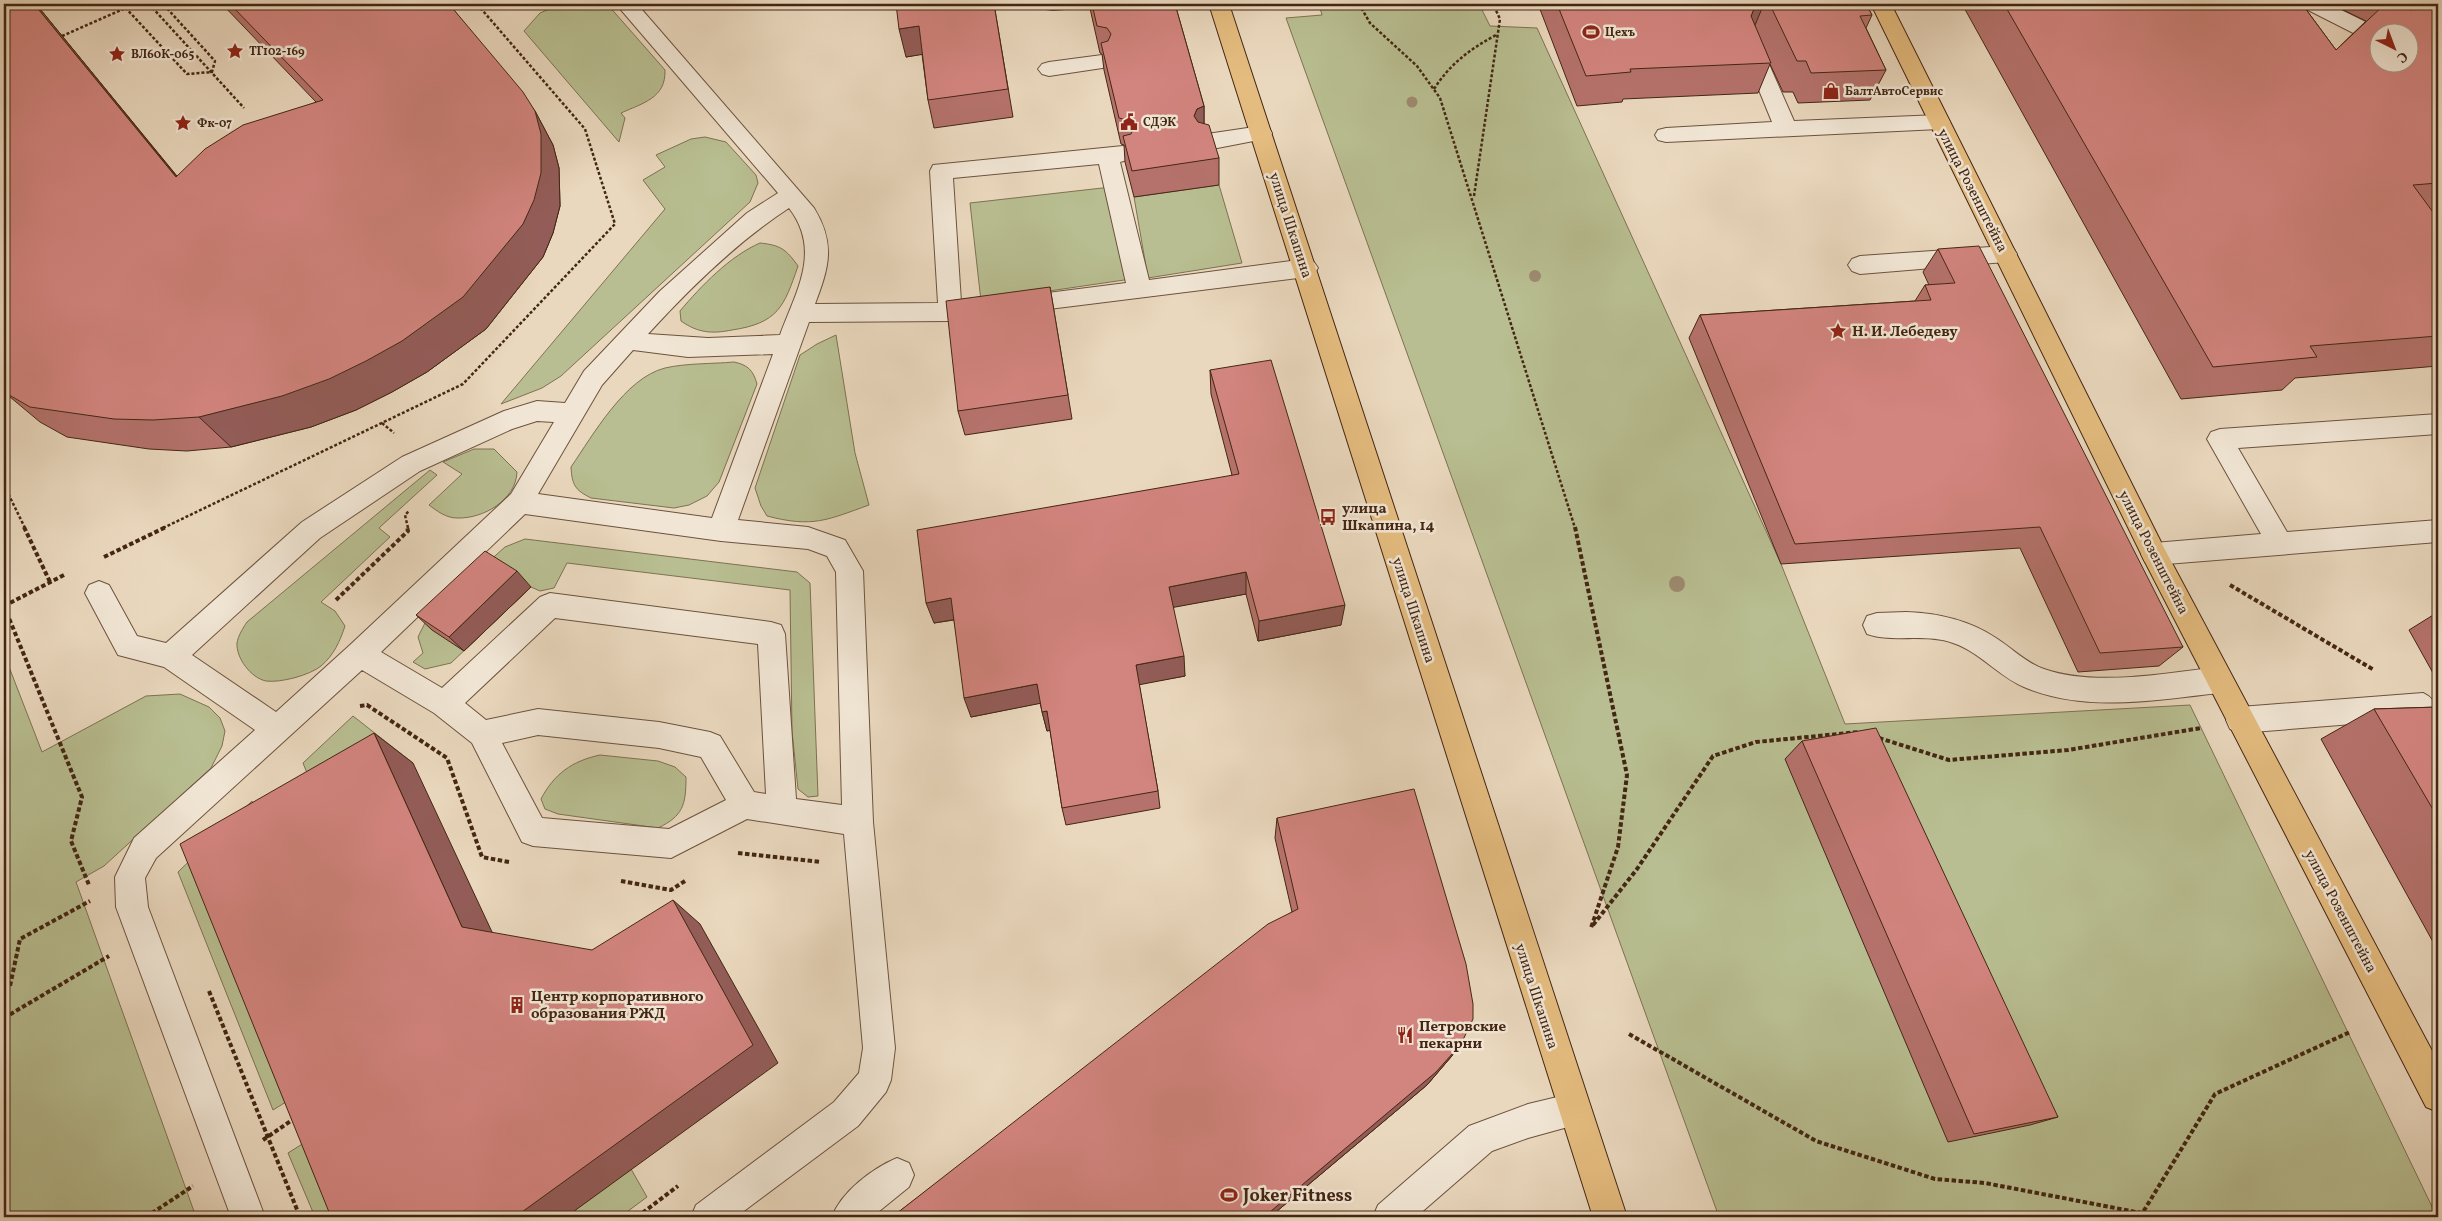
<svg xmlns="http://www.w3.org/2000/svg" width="2442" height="1221" font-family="Vollkorn,serif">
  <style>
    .green { fill: #b8be91; stroke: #7e7252 }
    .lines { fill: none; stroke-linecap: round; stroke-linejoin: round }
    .minor-casing { stroke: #6d523e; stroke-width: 2 }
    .major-casing { stroke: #432613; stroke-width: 2 }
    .path-far1 { stroke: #432613; stroke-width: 2.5; stroke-dasharray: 3 2; stroke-linecap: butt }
    .path { stroke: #432613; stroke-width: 4; stroke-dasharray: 4.5 2.5; stroke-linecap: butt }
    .minor { fill: #f1e6d5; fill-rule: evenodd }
    .major { fill: #e5bc7f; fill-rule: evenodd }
    .path-bridge { stroke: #432613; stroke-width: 2.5; stroke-dasharray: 3 2; stroke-linecap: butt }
    .tree { fill: #9e8b71 }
    .wall { fill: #b5726c; stroke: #432613 }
    .shaded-wall { fill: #935c58; stroke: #432613 }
    .building { fill: #d2847e; stroke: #432613; fill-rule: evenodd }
    .labels { text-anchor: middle; stroke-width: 5; stroke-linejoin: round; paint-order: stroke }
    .far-poi-label { font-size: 12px; font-weight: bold; fill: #432613; stroke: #f1e6d5; text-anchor: start }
    .street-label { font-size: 15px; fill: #432613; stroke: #f1e6d5 }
    .poi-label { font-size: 15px; font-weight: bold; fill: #432613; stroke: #f1e6d5; text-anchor: start }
    .near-poi-label { font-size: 18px; font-weight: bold; fill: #432613; stroke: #f1e6d5; text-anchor: start }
  </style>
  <rect width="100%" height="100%" fill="#ead8be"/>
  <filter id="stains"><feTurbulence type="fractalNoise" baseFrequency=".004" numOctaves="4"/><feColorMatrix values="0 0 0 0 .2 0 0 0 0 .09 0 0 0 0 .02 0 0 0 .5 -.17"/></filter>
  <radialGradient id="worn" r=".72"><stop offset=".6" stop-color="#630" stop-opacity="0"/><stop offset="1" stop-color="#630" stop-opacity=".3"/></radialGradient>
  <path class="green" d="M561,4l47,1 57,65c1,28 -22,33 -44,43l4,5 -6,24 -95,-111 16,-18z
    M1319,4h160l11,22 47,2 244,536 64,160 345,-19 247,512h-718l-433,-1199 36,-3z
    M705,137l21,5 30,33 2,8 -8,19 -189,174 -19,12 -41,16 164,-195 -22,-29 22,-13 -9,-12 35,-16z
    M1219,185l23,78 -94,15 -14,-81z
    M1111,187l20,92 -150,22 -11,-98z
    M760,243c20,2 26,6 38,23 -14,41 -20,57 -66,64 -20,4 -34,3 -51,-9l-1,-10c21,-25 50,-55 80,-68z
    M836,335l19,118 14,52c-42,15 -56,23 -102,11l-6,-10 -6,-18 45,-133 17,-11z
    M734,362c14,3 19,8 23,22l-38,98 -12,14 -18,9 -15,3 -83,-10c-16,-8 -19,-13 -20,-31 22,-32 54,-89 94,-99 22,-5 47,-4 69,-6z
    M474,449h20l23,23c-1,28 -34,47 -60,46 -11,0 -20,-7 -28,-13l33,-31 -19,-12z
    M430,470l7,5 -58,53 11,9 -69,65 14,9 10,15c-5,15 -11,29 -24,40 -11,9 -40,17 -55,15 -15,-3 -30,-23 -29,-38 1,-7 6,-15 10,-21z
    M525,539l272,33 13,11 8,213 -10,1 -10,-8 -6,-58 -2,-141 -223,-27 -13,25 -14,3 -9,-4 -80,76 -26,6 -12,-7 10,-9 -5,-16 11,-22 76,-68z
    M4,654l38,98 104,-56 34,-2 29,13 11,11 5,13 -3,15 -11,22 -107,98 -28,16 120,335h-192z
    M353,716l60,47 -89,53 -21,-53z
    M600,755l58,6 17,6 11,10c0,28 -3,39 -28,51l-100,-14 -13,-5 -4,-10c13,-25 31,-38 59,-44z
    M252,801l18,46 50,234 -47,29 -95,-238z
    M337,1122l40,95h-62l-27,-64z
    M631,1169l16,28 -27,20h-55z"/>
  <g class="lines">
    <g class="minor-casing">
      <path id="minor" d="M616,4h21l177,204c22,36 15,59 1,96l123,-1 -8,-132 3,-6 190,-19 8,3 3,5 -3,5 -11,3 29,118 157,-21 8,3 4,6 -4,6 -8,3 -289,36 -8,-3 -4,-6 4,-6 117,-15 -27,-119 -146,14 8,124 16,-2 8,3 4,6 -4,6 -35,6 -141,1 -71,198 70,7 37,13 18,31 10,251 22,226 -4,32 -5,12 -28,34 -122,91h-45l5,-12 138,-103 25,-29 4,-25 -19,-214 -97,-15 -76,39 -138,-12 -11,-4 -50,-99 -38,-30 -72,-43 -206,188 -11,20 3,29 117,310h-34l-115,-310 -1,-30 19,-39 121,-108 -91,-63 -46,-12 -33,-62 4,-8 10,-4 10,4 28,51 29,7 136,-121 100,-65 102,-46 33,-10 28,2 19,-32 76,-80 87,-78 31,-20zM789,208c33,43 7,83 -9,127l-72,3 -60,-4c42,-46 89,-92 141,-126zM633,350l55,7 85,-3 -61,164 -174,-24 64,-109zM537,421l17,1 -43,72 -161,151 -74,67 -84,-57 128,-117 100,-67 92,-42zM525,514l196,27 87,8 19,7 9,16 6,233 -46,-6 -11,-165 -4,-9 -10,-3 -221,-29 -10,4 -98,91 -61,-36zM555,618l203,26 8,150 -12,-2 -34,-56 -10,-4 -51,-10 -121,-13 -52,11 -21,-17zM538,735l121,13 42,9 25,43 -57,29 -127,-11 -40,-75z
        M1043,4h25l-3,5 -12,1 -7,-1z
        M2303,4h26l57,28h-6v13l-7,-2 -67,-34z
        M1751,39l7,2 3,5 33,75 145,-6 8,2 3,5 -3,5 -8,2 -273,13 -8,-2 -3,-5 3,-5 8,-2 106,-6 -31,-76 3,-5z
        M1102,55l7,2 3,5 -3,5 -60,9 -7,-2 -4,-5 4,-5 7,-2z
        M1261,126l8,2 3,5 -3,5 -62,12 -8,-3 -3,-5 3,-5 8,-3z
        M2005,246l8,2 4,6 -4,6 -8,2 -145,12 -8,-3 -4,-6 4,-6 8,-3z
        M2438,414v20l-200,14 49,84 151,-12v22l-284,23 -9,-3 -4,-8 4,-8 9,-3 107,-9 -54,-95 4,-7 9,-3z
        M1906,612c32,1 63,8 90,26 16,10 30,25 48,31 51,18 123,4 175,-2l10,4 4,9 -4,9 -10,4c-63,7 -134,20 -195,-6 -26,-11 -44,-35 -71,-44 -28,-10 -60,0 -86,-9l-4,-9 4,-9 10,-3z
        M2423,693c19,8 16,31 15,50l-10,-4 -12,-20 -176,14 -10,-4 -4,-9 4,-9 10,-4z
        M1574,1093l12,5 5,12 -5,12 -58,16 -36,13 -76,66h-43l5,-12 91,-79 59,-22z
        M897,1158l12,5 5,12 -5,12 -37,30h-40c9,-25 41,-49 65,-59z"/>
    </g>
    <g class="major-casing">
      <path id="major" d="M1209,4h20l398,1213h-34z
        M1871,4h20l272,542 275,516v50l-12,-5 -281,-545z"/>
    </g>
    <path class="path-far1" d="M122,4l65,70 25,-2 3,-11 -52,-57
      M149,4l95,104
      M1359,4l11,19 47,43 23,32 135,430
      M1434,89c16,-25 36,-40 62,-54
      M1474,196l26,-177 -7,-15
      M382,423l12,10
      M4,485l21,43
      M163,528l300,-144 152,-160 -30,-95 -108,-125
      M408,528l-3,-13 4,-4"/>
    <path class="path" d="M24,527l26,55
      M1575,527l52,248 -9,72 -27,81
      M104,557l62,-30
      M2230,585l144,85
      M336,600l72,-69 -1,-4
      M4,606l60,-31
      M4,606l78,191 -11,44 18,44
      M360,706l7,-1 80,53 35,99 27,5
      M1879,738l70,22 119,-10 133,-22
      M738,853l83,9
      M621,881l50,9 14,-9
      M1593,925l44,-56 76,-113 43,-14 103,-10
      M4,989l6,-3 10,-47 70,-38
      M209,991l91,226
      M4,1018l105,-62
      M1629,1034l187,107 119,38 50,4 177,34
      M263,1140l32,-22
      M4,1196l6,21
      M146,1217l47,-31
      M637,1217l41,-31
      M2140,1217l75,-123 135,-62"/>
    <use href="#minor" class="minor"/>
    <use href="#major" class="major"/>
    <path class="path-bridge" d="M62,36l73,-32"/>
  </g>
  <g class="tree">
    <circle cx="1412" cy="102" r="5.5"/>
    <circle cx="1535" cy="276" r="6"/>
    <circle cx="1677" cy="584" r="8"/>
  </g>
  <path class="wall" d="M4,4h32l141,172 139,-74 -94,-98h227l86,107 18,34 6,23 1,38 -7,27 -10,24 -57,72 -59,43 -35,20 -36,18 -45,17 -80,20 -44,4 -38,-2 -82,-12 -27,-15 -36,-30z
    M994,4l19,113 -79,11 -6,-28 -6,-46 -16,3z
    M1089,4h86l29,102v18l15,34v27l-85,12 -9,-35 -1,-17 -3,-1 -17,-74 -2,-16 -2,-1z
    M1538,4h328l6,11 -6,13 20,42 -16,30 -72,3 -5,-11h-10l-13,-28 -12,29 -135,6 -1,3 -45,4z
    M1962,4h340l34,46 30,-29 -35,-17h107v212h-2l2,3v147l-143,12 -13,12 -101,9z
    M1938,249l245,398 -24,19 -81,6 -58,-124 -239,16 -92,-226 11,-23 215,-14 10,-16h4l-6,-13z
    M1050,287l22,132 -107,16 -7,-24z
    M1210,370l131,255 -83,16 -12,-47 -73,13 12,69 -46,8 19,107 2,17 -94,17 -4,-17 -12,-78 -3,1 -7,-28 -69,14 -17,-97 -20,3 298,-148 -21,-81z
    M531,587l-67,64 -32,-21 -16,-15z
    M2438,612v70l-29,-52z
    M2438,707v244l-117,-212 53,-30z
    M1802,741l256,376 -28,8 -82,17 -163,-383z
    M1277,818l184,226 -10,13 -24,28 -157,132h-378l400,-305 -17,-74z"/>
  <path class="shaded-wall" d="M34,4h2l169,207 -29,-34z
    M1763,6l-13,31 1,-21 3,-7z
    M919,26l6,28 -19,3 -7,-28z
    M1204,106v27l-10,-17 3,-7z
    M535,111l18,34 6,23 1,38 -7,27 -10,24 -57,72 -59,43 -35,20 -36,18 -45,17 -80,20 -32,-30z
    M517,571l14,16 -67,64 -15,-14z
    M1246,572v22l-76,14 -1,-21z
    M951,598l7,21 -24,4 -8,-20z
    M1345,605l-4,20 -83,16 1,-20z
    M1184,656l1,20 -47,9 -2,-20z
    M1037,684l5,19 -71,14 -7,-19z
    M1047,711l5,19 -5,1 -5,-19z
    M374,733l39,30 87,186 -38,-22z
    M673,900l27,24 78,139 -212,154h-51z
    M1461,1044l-10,13 -24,28 -157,132h-6z"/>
  <path class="building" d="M4,4h30l142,173 29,-28 38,-24 80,-25 -93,-96h219l74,88 12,19 6,23v39l-7,27 -11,24 -60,73 -61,44 -36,20 -37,18 -47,17 -83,21 -46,3 -39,-1 -84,-12 -26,-15z
    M896,4h98l14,85 -80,11 -9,-74 -20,3z
    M1092,4h83l29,102 -7,3 -3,7 4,6 11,3 10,33 -87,13 -9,-35 8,-2 3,-7 -4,-6 -11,-3 -18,-75 7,-2 3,-7 -4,-6 -10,-2z
    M1557,4h309l6,11 -12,1 26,54 -75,3 -5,-12h-9l-25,-52 -9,-3 -9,3 -3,7 20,47 -141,6 1,3 -45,4z
    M2004,4h298l34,46 49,-46h11l15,6 3,-2v-4h24v179l-25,2 25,34v117l-128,10 7,11 -104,10zM2380,32h30v30h-30z
    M1979,246l204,401 -83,6 -60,-126 -245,17 -95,-229 231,-15 -6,-15 30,-2 -17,-34z
    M1050,287l18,108 -110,16 -12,-110z
    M1271,360l74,245 -86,16 -13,-49 -77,15 15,69 -48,9 22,126 -96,17 -15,-97 -5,1 -5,-28 -73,14 -13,-100 -25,5 -9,-73 322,-56 -29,-104z
    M485,551l32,20 -68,66 -33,-22z
    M2438,707v111l-64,-109z
    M1876,728l182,389 -84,17 -172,-393z
    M374,733l88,194 130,23 81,-50 80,145 -238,172h-184l-151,-373z
    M1414,789l52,175 7,40v15l-12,25 -25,28 -172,145h-372l376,-293 30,-15 -21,-91z"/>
  <defs>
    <g id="stadium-bare" transform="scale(1.35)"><path d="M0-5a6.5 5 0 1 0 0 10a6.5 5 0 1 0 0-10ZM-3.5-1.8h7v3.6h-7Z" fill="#8f2418" stroke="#f1e6d5" stroke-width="2.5" paint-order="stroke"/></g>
    <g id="sight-bare" transform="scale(1.35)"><path d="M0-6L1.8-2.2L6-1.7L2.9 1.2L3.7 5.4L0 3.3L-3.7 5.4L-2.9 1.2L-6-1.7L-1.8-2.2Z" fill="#8f2418" stroke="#f1e6d5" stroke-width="2.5" paint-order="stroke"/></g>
    <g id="shop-bare" transform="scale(1.35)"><path d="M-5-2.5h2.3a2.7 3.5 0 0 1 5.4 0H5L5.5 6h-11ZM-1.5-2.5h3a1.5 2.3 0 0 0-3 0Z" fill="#8f2418" stroke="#f1e6d5" stroke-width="2.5" paint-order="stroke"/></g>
    <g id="civic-bare" transform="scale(1.35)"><path d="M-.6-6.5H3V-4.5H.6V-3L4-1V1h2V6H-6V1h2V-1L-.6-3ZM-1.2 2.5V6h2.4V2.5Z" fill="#8f2418" stroke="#f1e6d5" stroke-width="2.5" paint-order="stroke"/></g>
    <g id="bus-bare" transform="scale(1.35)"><path d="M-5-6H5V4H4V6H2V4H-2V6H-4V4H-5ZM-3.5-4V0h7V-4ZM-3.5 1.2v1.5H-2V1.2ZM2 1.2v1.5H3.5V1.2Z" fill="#8f2418" stroke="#f1e6d5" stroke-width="2.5" paint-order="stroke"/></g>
    <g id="building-bare" transform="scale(1.35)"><path d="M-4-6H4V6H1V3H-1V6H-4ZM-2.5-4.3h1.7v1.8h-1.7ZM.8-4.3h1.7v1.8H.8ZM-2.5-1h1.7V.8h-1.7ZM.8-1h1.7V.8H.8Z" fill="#8f2418" stroke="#f1e6d5" stroke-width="2.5" paint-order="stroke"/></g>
    <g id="restaurant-bare" transform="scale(1.35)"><path d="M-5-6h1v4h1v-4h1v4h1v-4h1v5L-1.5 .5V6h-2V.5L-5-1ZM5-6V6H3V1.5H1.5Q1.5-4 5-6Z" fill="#8f2418" stroke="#f1e6d5" stroke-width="2.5" paint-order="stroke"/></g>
  </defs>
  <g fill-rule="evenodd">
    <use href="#stadium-bare" x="1591" y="32"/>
    <use href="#sight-bare" x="235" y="51"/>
    <use href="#sight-bare" x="117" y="54"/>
    <use href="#shop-bare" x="1831" y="91"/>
    <use href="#civic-bare" x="1129" y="122"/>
    <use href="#sight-bare" x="183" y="123"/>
    <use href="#sight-bare" x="1838" y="331"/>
    <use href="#bus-bare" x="1328" y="517"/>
    <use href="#building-bare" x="517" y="1005"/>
    <use href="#restaurant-bare" x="1405" y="1035"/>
    <use href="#stadium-bare" x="1229" y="1195"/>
  </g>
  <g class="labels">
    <g class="far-poi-label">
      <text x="1605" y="36">Цехъ</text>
      <text x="249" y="55">ТГ102-169</text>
      <text x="131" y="58">ВЛ60К-065</text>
      <text x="1845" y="95">БалтАвтоСервис</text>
      <text x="1143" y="126">СДЭК</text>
      <text x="197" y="127">Фк-07</text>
    </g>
    <g class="street-label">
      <text transform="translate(1973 190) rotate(63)" y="5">улица Розенштейна</text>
      <text transform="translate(1291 225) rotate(72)" y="5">улица Шкапина</text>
      <text transform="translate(2154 552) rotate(63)" y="5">улица Розенштейна</text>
      <text transform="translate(1414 610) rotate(72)" y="5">улица Шкапина</text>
      <text transform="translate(2341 911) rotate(62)" y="5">улица Розенштейна</text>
      <text transform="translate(1537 996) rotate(72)" y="5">улица Шкапина</text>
    </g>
    <g class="poi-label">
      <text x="1852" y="336">Н. И. Лебедеву</text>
      <text x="1342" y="513">улица<tspan x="1342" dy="17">Шкапина, 14</tspan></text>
      <text x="531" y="1001">Центр корпоративного<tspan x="531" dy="17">образования РЖД</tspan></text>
      <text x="1419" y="1031">Петровские<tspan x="1419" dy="17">пекарни</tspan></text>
    </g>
    <g class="near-poi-label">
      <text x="1243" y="1201">Joker Fitness</text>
    </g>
  </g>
  <rect width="2442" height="1221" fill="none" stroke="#ead8be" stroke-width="20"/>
  <rect x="5" y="5" width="2432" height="1211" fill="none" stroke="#432613" stroke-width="2.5"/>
  <rect x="10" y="10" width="2422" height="1201" fill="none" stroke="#432613"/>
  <g transform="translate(2394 48) rotate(138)"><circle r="24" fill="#f1e6d5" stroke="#ab9987"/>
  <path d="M0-4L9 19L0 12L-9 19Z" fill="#8f2418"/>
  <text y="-8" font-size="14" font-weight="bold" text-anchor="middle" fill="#432613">С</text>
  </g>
  <rect width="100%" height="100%" filter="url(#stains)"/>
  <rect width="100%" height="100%" fill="url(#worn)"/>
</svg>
